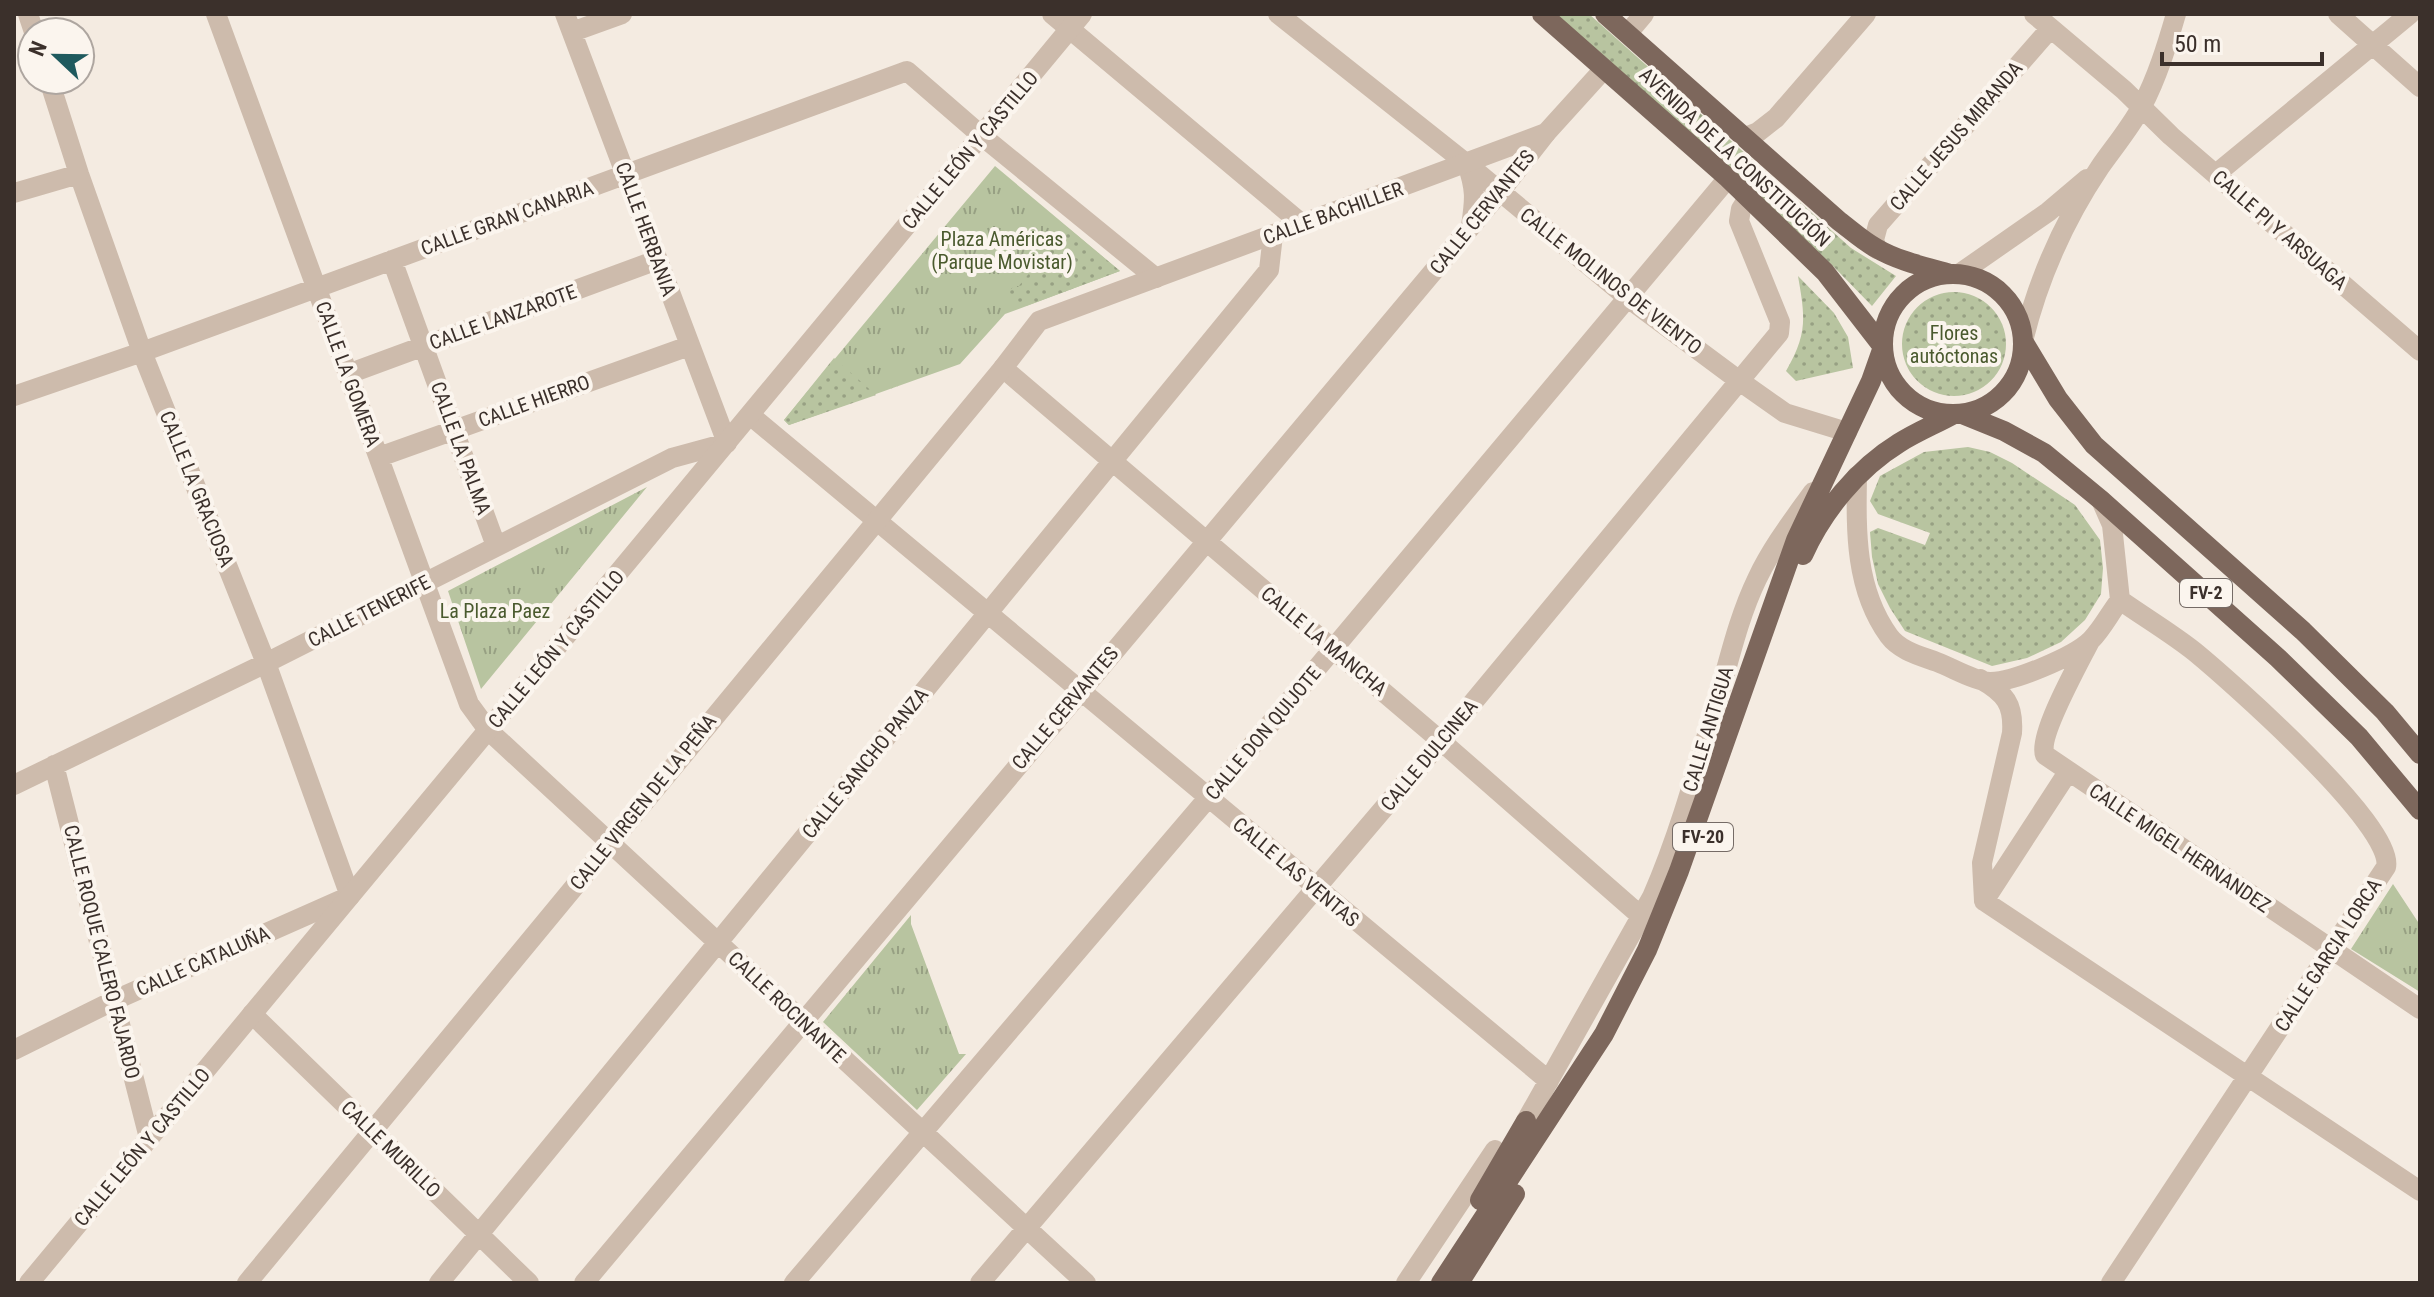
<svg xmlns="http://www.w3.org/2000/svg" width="2434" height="1297" font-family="'Roboto Condensed',sans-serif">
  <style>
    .grass { fill: url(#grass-tufts) }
    .garden { fill: url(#garden-dots) }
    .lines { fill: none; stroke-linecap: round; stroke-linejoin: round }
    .minor { stroke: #cdbbac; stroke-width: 20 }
    .tertiary { stroke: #cdbbac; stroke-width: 20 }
    .primary { stroke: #7d675c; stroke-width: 20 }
    .labels { text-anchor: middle; stroke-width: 8; stroke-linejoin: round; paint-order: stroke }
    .shield { fill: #fbf5ee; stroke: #756b66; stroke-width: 2 }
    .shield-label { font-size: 18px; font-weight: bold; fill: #3b302b }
    .street-label { font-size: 20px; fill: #3b302b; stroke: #fbf5ee }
    .park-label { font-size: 20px; fill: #4a5a2e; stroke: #fbf5ee }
  </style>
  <defs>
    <pattern id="grass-tufts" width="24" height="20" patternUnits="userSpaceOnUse" patternTransform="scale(2)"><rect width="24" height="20" fill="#b8c4a0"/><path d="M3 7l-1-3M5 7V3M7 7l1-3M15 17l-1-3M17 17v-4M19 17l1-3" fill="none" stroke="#97a083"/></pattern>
    <pattern id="garden-dots" width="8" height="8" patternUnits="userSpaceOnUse" patternTransform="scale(2)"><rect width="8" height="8" fill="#b8c4a0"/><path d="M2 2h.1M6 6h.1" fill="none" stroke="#97a083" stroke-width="1.8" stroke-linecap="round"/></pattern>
  </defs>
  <rect width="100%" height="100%" fill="#f4ebe1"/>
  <path class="grass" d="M995,166l125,105 -115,43 -45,50 -171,61 -5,-5z
    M647,487l-166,202 -33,-98z
    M2393,884l27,41v67l-69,-43z
    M911,915v9l48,130h7l-49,56 -94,-88z"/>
  <path class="garden" d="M1555,14h34l262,234 45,28 -24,30 -38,-39 -84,-79z
    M1067,227l53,44 -94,35 -13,-3 -7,-9 7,-7h5z
    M1798,276l36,37 14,24 5,31 -57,13 -10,-10c22,-38 19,-54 12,-95z
    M1902 344a52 52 0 1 1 104 0a52 52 0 1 1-104 0Z
    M834,358l42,37 -87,30 -5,-5z
    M1968,447l22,5 22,11 63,42 25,35 3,28 -2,26 -16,26 -24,22 -34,16 -35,8 -87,-35 -15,-23 -12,-24 -6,-27 -2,-25 8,-4 47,17 5,-12 -52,-19 -8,-13 10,-25 44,-24z"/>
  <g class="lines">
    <path class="minor" d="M28,14l6,18
      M216,14l253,690 19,26 598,553
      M1052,14l250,210
      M1278,14l189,150 161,134 113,84 44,31 62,19
      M2034,14l90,76 47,46 249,215
      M2338,14l82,73
      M572,32l50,-18
      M1628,33l16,-19
      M1745,137l13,-5 18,-14 90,-104
      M1467,164c9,25 8,36 4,62
      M2216,174l194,-160
      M14,193l65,-19
      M1877,249l-3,-9 4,-15 172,-196
      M392,260l104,286
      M1959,274l89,-62 39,-33
      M2023,341c15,-61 42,-122 77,-174 14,-20 30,-39 42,-61 15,-28 25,-61 34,-92
      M1003,368l438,373 201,176
      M348,374l309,-114
      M14,396l128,-44 765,-281 75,65 174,142
      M750,415l799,666
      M379,457l310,-111
      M1857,476c-1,56 -2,113 32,160 11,15 32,20 48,26 16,6 35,18 52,20 23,1 86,-26 102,-42 11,-11 19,-27 29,-40l-8,-75 -11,-25
      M2090,641c-10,20 -53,96 -45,114l375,254
      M1980,679c25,14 34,25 32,54l-30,130 2,38
      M54,765l95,373
      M14,785l252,-122 406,-205 55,-15 -162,-429
      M1984,901l436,290
      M1984,901l84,-129
      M252,1014l277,269
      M14,1050l101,-50 235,-104 -84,-233 -124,-311 -63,-178 -30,-94
      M1526,1121l126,-224c31,-71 50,-147 72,-220 9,-33 18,-67 33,-98 15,-32 36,-59 56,-87
      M439,1283l830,-1013 4,-35
      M584,1283l916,-1091 46,-59
      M794,1283l414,-485 520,-620
      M980,1283l461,-542 338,-408 1,-11 -41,-101 2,-12 7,-11
      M1406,1283l89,-133
      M2111,1283l275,-416c10,-40 -157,-187 -191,-215 -24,-19 -51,-35 -75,-52"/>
    <path class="tertiary" d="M29,1283l1053,-1269
      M247,1283l756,-915 36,-47 507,-188 58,-64"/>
    <path class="primary" d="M1542,14l186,164 97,94 58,75
      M1605,14l234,207c12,9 24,20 37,27 22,13 50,19 74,26
      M1883 344a70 70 0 1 1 140 0a70 70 0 1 1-140 0Z
      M2023,341l35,58 36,46 209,186 82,81 35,42
      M1962,414l42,17 40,22 57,47 177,158 81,79 61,73
      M1803,555c20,-44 54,-86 96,-112 17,-11 37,-19 55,-29
      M1480,1200l46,-79
      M1441,1283l163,-249 43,-84 32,-79 117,-331 75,-159 12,-34
      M1459,1283l56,-89"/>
  </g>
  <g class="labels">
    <g class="shield">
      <rect x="2180" y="579" width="52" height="28" rx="6"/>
      <rect x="1673" y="823" width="60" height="28" rx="6"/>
    </g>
    <g class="shield-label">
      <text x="2206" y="599">FV-2</text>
      <text x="1703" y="843">FV-20</text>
    </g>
    <g class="street-label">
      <text transform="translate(1956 136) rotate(-49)" y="7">CALLE JESUS MIRANDA</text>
      <text transform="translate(970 150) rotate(-50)" y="7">CALLE LEÓN Y CASTILLO</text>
      <text transform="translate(1735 157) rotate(43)" y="7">AVENIDA DE LA CONSTITUCIÓN</text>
      <text transform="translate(1482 212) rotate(-51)" y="7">CALLE CERVANTES</text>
      <text transform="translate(1333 213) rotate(-20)" y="7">CALLE BACHILLER</text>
      <text transform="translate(507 218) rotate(-20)" y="7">CALLE GRAN CANARIA</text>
      <text transform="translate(646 229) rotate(70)" y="7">CALLE HERBANIA</text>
      <text transform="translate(2280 230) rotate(41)" y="7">CALLE PI Y ARSUAGA</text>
      <text transform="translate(1611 281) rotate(38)" y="7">CALLE MOLINOS DE VIENTO</text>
      <text transform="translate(503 317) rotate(-20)" y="7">CALLE LANZAROTE</text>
      <text transform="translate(348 374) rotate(70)" y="7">CALLE LA GOMERA</text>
      <text transform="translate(534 401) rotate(-20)" y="7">CALLE HIERRO</text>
      <text transform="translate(461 448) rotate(70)" y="7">CALLE LA PALMA</text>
      <text transform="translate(197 489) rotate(68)" y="7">CALLE LA GRACIOSA</text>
      <text transform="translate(369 611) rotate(-27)" y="7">CALLE TENERIFE</text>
      <text transform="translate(1324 641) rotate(40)" y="7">CALLE LA MANCHA</text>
      <text transform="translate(556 649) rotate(-50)" y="7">CALLE LEÓN Y CASTILLO</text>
      <text transform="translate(1065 708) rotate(-50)" y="7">CALLE CERVANTES</text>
      <text transform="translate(1708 729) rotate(-73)" y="7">CALLE ANTIGUA</text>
      <text transform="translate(1263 733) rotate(-50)" y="7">CALLE DON QUIJOTE</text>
      <text transform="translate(1429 755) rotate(-50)" y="7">CALLE DULCINEA</text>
      <text transform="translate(865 763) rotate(-51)" y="7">CALLE SANCHO PANZA</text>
      <text transform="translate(643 802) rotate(-51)" y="7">CALLE VIRGEN DE LA PEÑA</text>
      <text transform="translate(2180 848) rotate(34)" y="7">CALLE MIGEL HERNANDEZ</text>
      <text transform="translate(1296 872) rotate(40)" y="7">CALLE LAS VENTAS</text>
      <text transform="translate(102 952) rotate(76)" y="7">CALLE ROQUE CALERO FAJARDO</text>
      <text transform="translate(2328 955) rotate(-57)" y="7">CALLE GARCIA LORCA</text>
      <text transform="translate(203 961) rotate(-24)" y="7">CALLE CATALUÑA</text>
      <text transform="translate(787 1007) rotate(43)" y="7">CALLE ROCINANTE</text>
      <text transform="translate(142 1147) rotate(-50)" y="7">CALLE LEÓN Y CASTILLO</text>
      <text transform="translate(391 1149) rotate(44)" y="7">CALLE MURILLO</text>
    </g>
    <g class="park-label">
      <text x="1002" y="246">Plaza Américas<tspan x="1002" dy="23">(Parque Movistar)</tspan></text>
      <text x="1954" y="340">Flores<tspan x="1954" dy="23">autóctonas</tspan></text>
      <text x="495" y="618">La Plaza Paez</text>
    </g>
  </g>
  <rect width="2434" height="1297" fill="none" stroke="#3b302b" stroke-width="32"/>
  <g transform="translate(56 56) rotate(292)"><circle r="38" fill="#fbf5ee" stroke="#aea6a0" stroke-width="2"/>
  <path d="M0-6L14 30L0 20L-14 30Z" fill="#1f5a5e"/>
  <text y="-12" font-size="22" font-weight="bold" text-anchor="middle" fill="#3b302b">N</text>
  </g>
  <path d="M2162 52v12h160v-12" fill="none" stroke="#3b302b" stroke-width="4"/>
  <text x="2174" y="52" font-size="24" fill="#3b302b" stroke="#fbf5ee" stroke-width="6" paint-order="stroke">50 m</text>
</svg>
